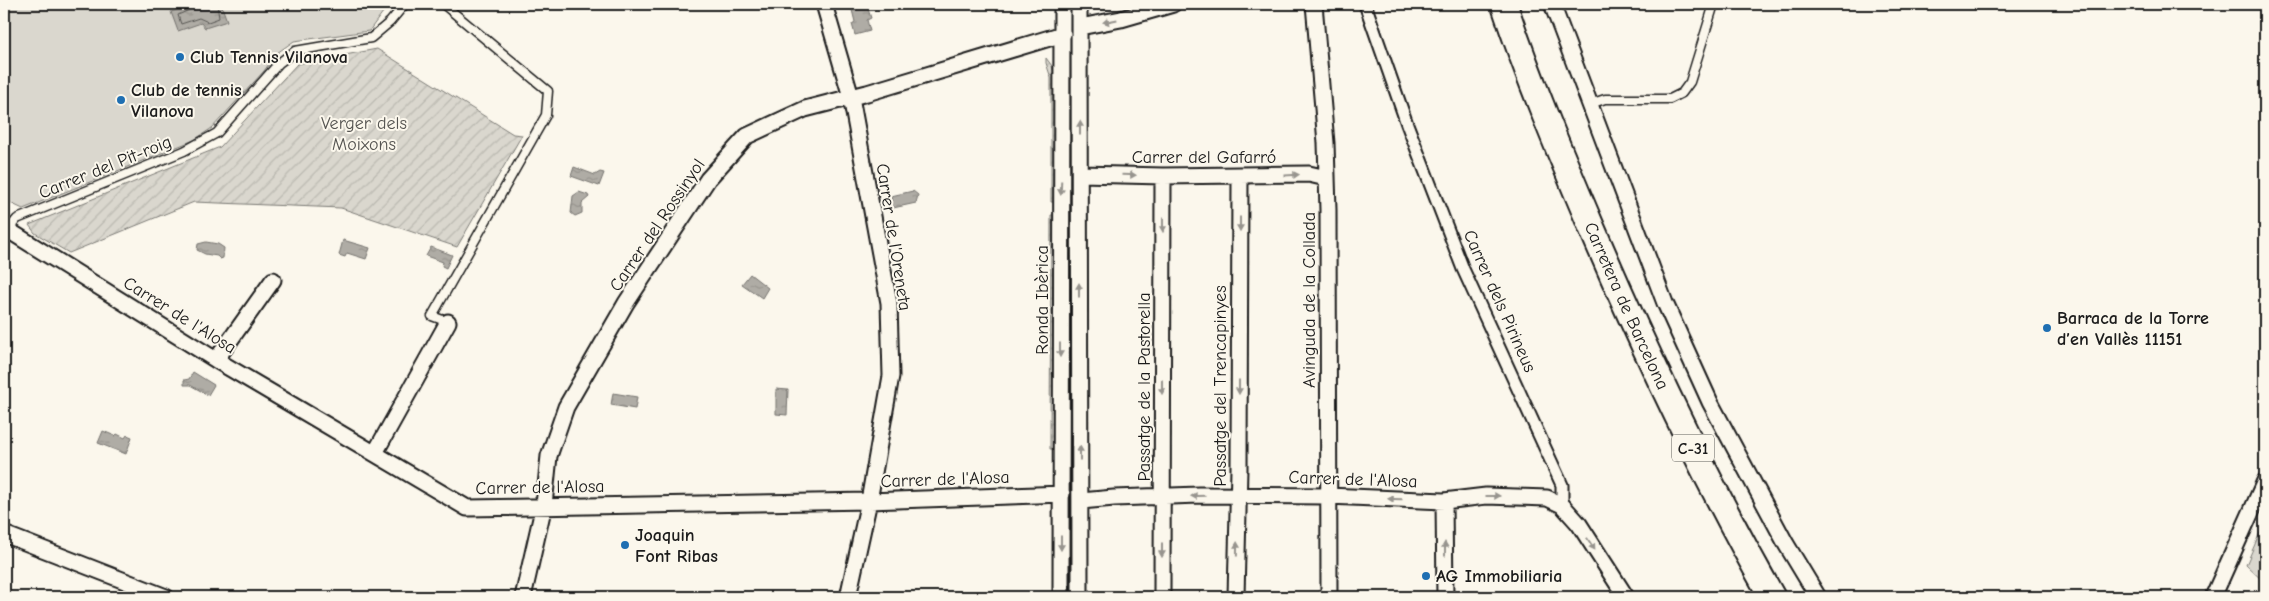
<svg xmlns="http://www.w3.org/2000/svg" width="2269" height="601" font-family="'Comic Neue',sans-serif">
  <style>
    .park { fill: #dad7ce; stroke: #7b7a75 }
    .garden { fill: url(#garden-furrows); stroke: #7b7a75 }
    .water { fill: url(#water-ripples); stroke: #74726e }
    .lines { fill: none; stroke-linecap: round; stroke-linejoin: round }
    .shore { stroke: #575653; stroke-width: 1 }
    .service-casing { stroke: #1c1c1c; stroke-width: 11 }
    .pedestrian-casing { stroke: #1c1c1c; stroke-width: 15 }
    .minor-casing { stroke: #1c1c1c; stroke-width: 19 }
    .trunk-casing { stroke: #1c1c1c; stroke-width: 29 }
    .service { stroke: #fbf7ec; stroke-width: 8 }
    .pedestrian { stroke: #fbf7ec; stroke-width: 11 }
    .minor { stroke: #fbf7ec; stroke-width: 15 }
    .trunk { stroke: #fbf7ec; stroke-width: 25 }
    .oneway { fill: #97948e }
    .poi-dot { fill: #1f6fb2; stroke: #fbf7ec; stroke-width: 2 }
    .labels { text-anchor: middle; stroke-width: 4; stroke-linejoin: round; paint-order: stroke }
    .shield { fill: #fbf7ec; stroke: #5f5e5a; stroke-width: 1 }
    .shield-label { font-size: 16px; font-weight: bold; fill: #1c1c1c }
    .poi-label { font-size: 18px; font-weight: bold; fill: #1c1c1c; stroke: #fbf7ec; text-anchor: start }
    .park-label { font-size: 18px; fill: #555451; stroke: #fbf7ec }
    .street-label { font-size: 18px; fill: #1c1c1c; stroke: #fbf7ec }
  </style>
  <defs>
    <pattern id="garden-furrows" width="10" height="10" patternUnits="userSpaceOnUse" patternTransform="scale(1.25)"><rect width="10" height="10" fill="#dad7ce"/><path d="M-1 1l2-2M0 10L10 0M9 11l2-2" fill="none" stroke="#bab8b0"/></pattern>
    <pattern id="water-ripples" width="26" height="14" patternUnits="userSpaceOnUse" patternTransform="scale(1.25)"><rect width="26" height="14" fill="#afaca5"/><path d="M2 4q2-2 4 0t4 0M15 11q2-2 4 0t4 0" fill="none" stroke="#96938d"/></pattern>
  </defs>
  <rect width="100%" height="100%" fill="#fbf7ec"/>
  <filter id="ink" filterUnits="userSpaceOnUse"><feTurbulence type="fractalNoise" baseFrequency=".02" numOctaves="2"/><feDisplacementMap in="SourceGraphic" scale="10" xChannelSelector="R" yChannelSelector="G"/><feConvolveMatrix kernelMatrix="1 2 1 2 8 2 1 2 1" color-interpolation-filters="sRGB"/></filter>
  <g filter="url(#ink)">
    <path class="park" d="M4,4h385l-20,27 -75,10 -17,12 -13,18 -52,57 -18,12 -171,69 -19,-9z
      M2265,521v62l-19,-18z"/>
    <path class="garden" d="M1069,4h4v199h-3z
      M377,49l136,85 9,1 -65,112 -116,-39 -147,-6 -125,51 -34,-20 -6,-8 191,-78 77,-83z
      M1046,58l6,8 2,8 1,128h-4v-124l-5,-15z
      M1051,215h5l-2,234h-4z
      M1070,216h4v232h-5z
      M1068,462h4l1,135h-5z"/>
    <path class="water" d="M192,4h29l6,17 -22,7 -4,-5 -23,8 -7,-19z
      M867,6l4,12 -4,2 3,11 -15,4 -3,-11 3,-2 -3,-12z
      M574,167l21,8 5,-3 4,1 -5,13 -28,-10z
      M913,191l5,4 -2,8 -23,5 -2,-12z
      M579,192l9,3 1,2 -7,6v10l-7,3 -4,-3 2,-17z
      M343,240l27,8 -4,11 -19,-6 -2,4 -6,-2z
      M206,242l12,2 6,4 -1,10 -3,1 -3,-3 -12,-2 -8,-4 1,-6z
      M431,247l21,8 -6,13 -4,-2 1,-4 -17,-6z
      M750,274l18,14 -6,10 -20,-14z
      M193,372l21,13 -6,10 -18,-10h-6v-5l5,-1z
      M776,389l12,1 -1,25 -11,-1z
      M613,393l24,4 -2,12 -24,-4z
      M103,431l12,5 2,-2 8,4 2,-3 5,2 -6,17 -28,-11z"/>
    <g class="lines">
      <path class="shore" d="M191,4l-2,6 -11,5 3,9 18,-6 9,4 11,-4 -2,-14"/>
      <g class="service-casing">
        <path id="service" d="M443,4l105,87 -2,24 -114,201 16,6
          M1590,104l15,-5h65l12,-6 8,-11 24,-78
          M8,230l9,-11 167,-68 33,-18 62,-70 16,-12 76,-13 19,-16 15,-18"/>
      </g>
      <g class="pedestrian-casing">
        <path id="pedestrian" d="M1365,4l42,120 56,145 99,216v20"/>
      </g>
      <g class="minor-casing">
        <path id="minor" d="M824,4l27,93 38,206 2,73 -22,125 -21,96
          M1079,4l1,593
          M1314,4l12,139 2,67 1,387
          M1552,4l113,299 45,99 76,142 32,53
          M1080,27l41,-8 52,-15
          M1081,174l82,2 146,-2 17,4
          M4,226l4,4 208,130 251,148 402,-7 193,-7
          M216,360l57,-80
          M375,453l73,-131
          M1081,501l33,-3 85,-3 129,1 116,5 42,-5 61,2 15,7 17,19 47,73
          M1444,501l1,96
          M4,534l162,63
          M523,597l21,-92 5,-49 17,-49 60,-104 82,-124 39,-43 58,-27 62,-16 196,-59
          M1061,597l1,-593
          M1162,597l1,-421
          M1236,597l3,-128 1,-293
          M2213,597l52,-116"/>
      </g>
      <g class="trunk-casing">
        <g id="trunk">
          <path id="s1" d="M1504,4c25,75 56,149 87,222 54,126 113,251 181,371"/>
        </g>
      </g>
      <use href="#service" class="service"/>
      <use href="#pedestrian" class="pedestrian"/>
      <use href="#minor" class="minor"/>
      <use href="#trunk" class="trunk"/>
    </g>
    <defs><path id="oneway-solid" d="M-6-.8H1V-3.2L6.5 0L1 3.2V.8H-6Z" transform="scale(1.25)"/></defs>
    <g class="oneway">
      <use href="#oneway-solid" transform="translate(1110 21) rotate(169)"/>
      <use href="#oneway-solid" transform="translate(1080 128) rotate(-90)"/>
      <use href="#oneway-solid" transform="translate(1129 175) rotate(1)"/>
      <use href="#oneway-solid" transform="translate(1292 175) rotate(-3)"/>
      <use href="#oneway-solid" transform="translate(1061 188) rotate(92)"/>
      <use href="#oneway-solid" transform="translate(1240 224) rotate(90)"/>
      <use href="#oneway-solid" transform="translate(1163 225) rotate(90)"/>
      <use href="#oneway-solid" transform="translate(1079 290) rotate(-90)"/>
      <use href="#oneway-solid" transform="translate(1060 350) rotate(90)"/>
      <use href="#oneway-solid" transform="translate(1162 387) rotate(90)"/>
      <use href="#oneway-solid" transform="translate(1239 387) rotate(90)"/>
      <use href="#oneway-solid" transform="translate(1080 453) rotate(-90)"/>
      <use href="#oneway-solid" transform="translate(1198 496) rotate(179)"/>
      <use href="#oneway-solid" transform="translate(1493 496)"/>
      <use href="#oneway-solid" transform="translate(1395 499) rotate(-178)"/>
      <use href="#oneway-solid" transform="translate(1061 543) rotate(90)"/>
      <use href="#oneway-solid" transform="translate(1591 544) rotate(57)"/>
      <use href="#oneway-solid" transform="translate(1237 549) rotate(-89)"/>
      <use href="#oneway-solid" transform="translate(1445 549) rotate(-90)"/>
      <use href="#oneway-solid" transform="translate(1162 550) rotate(90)"/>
    </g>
  </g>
  <g class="poi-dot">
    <circle cx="180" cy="57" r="5"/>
    <circle cx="121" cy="100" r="5"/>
    <circle cx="2047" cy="328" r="5"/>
    <circle cx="625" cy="545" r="5"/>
    <circle cx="1426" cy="576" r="5"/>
  </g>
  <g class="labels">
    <rect class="shield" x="1672" y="434.5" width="42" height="27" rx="4"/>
    <g class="shield-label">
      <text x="1693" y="454">C-31</text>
    </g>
    <g class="poi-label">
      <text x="190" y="63">Club Tennis Vilanova</text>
      <text x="131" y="96">Club de tennis<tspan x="131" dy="21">Vilanova</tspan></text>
      <text x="2057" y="324">Barraca de la Torre<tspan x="2057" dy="21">d’en Vallès 11151</tspan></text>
      <text x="635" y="541">Joaquin<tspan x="635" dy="21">Font Ribas</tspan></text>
      <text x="1436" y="582">AG Immobiliaria</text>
    </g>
    <g class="park-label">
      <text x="364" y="129">Verger dels<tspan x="364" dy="21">Moixons</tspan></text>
    </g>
    <g class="street-label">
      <text x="1204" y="163">Carrer del Gafarró</text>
      <text transform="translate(105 167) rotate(-22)" y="6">Carrer del Pit-roig</text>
      <text transform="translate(657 225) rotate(-56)" y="6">Carrer del Rossinyol</text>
      <text transform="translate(894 237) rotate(81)" y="6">Carrer de l'Oreneta</text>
      <text transform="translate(1042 300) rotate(-90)" y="6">Ronda Ibèrica</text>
      <text transform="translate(1309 300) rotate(-90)" y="6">Avinguda de la Collada</text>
      <text transform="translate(1500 301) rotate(66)" y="6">Carrer dels Pirineus</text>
      <text dy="6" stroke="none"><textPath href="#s1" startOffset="326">Carretera de Barcelona</textPath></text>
      <text transform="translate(180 315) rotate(32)" y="6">Carrer de l'Alosa</text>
      <text transform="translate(1220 386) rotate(-90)" y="6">Passatge del Trencapinyes</text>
      <text transform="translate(1144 387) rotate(-90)" y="6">Passatge de la Pastorella</text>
      <text transform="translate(945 479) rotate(-2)" y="6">Carrer de l'Alosa</text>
      <text transform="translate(1353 479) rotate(2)" y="6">Carrer de l'Alosa</text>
      <text transform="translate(540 487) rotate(-1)" y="6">Carrer de l'Alosa</text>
    </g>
  </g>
  <rect width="2269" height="601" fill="none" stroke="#fbf7ec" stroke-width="20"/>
  <rect x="10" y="10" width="2249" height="581" fill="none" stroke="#1c1c1c" stroke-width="2" filter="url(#ink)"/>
</svg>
